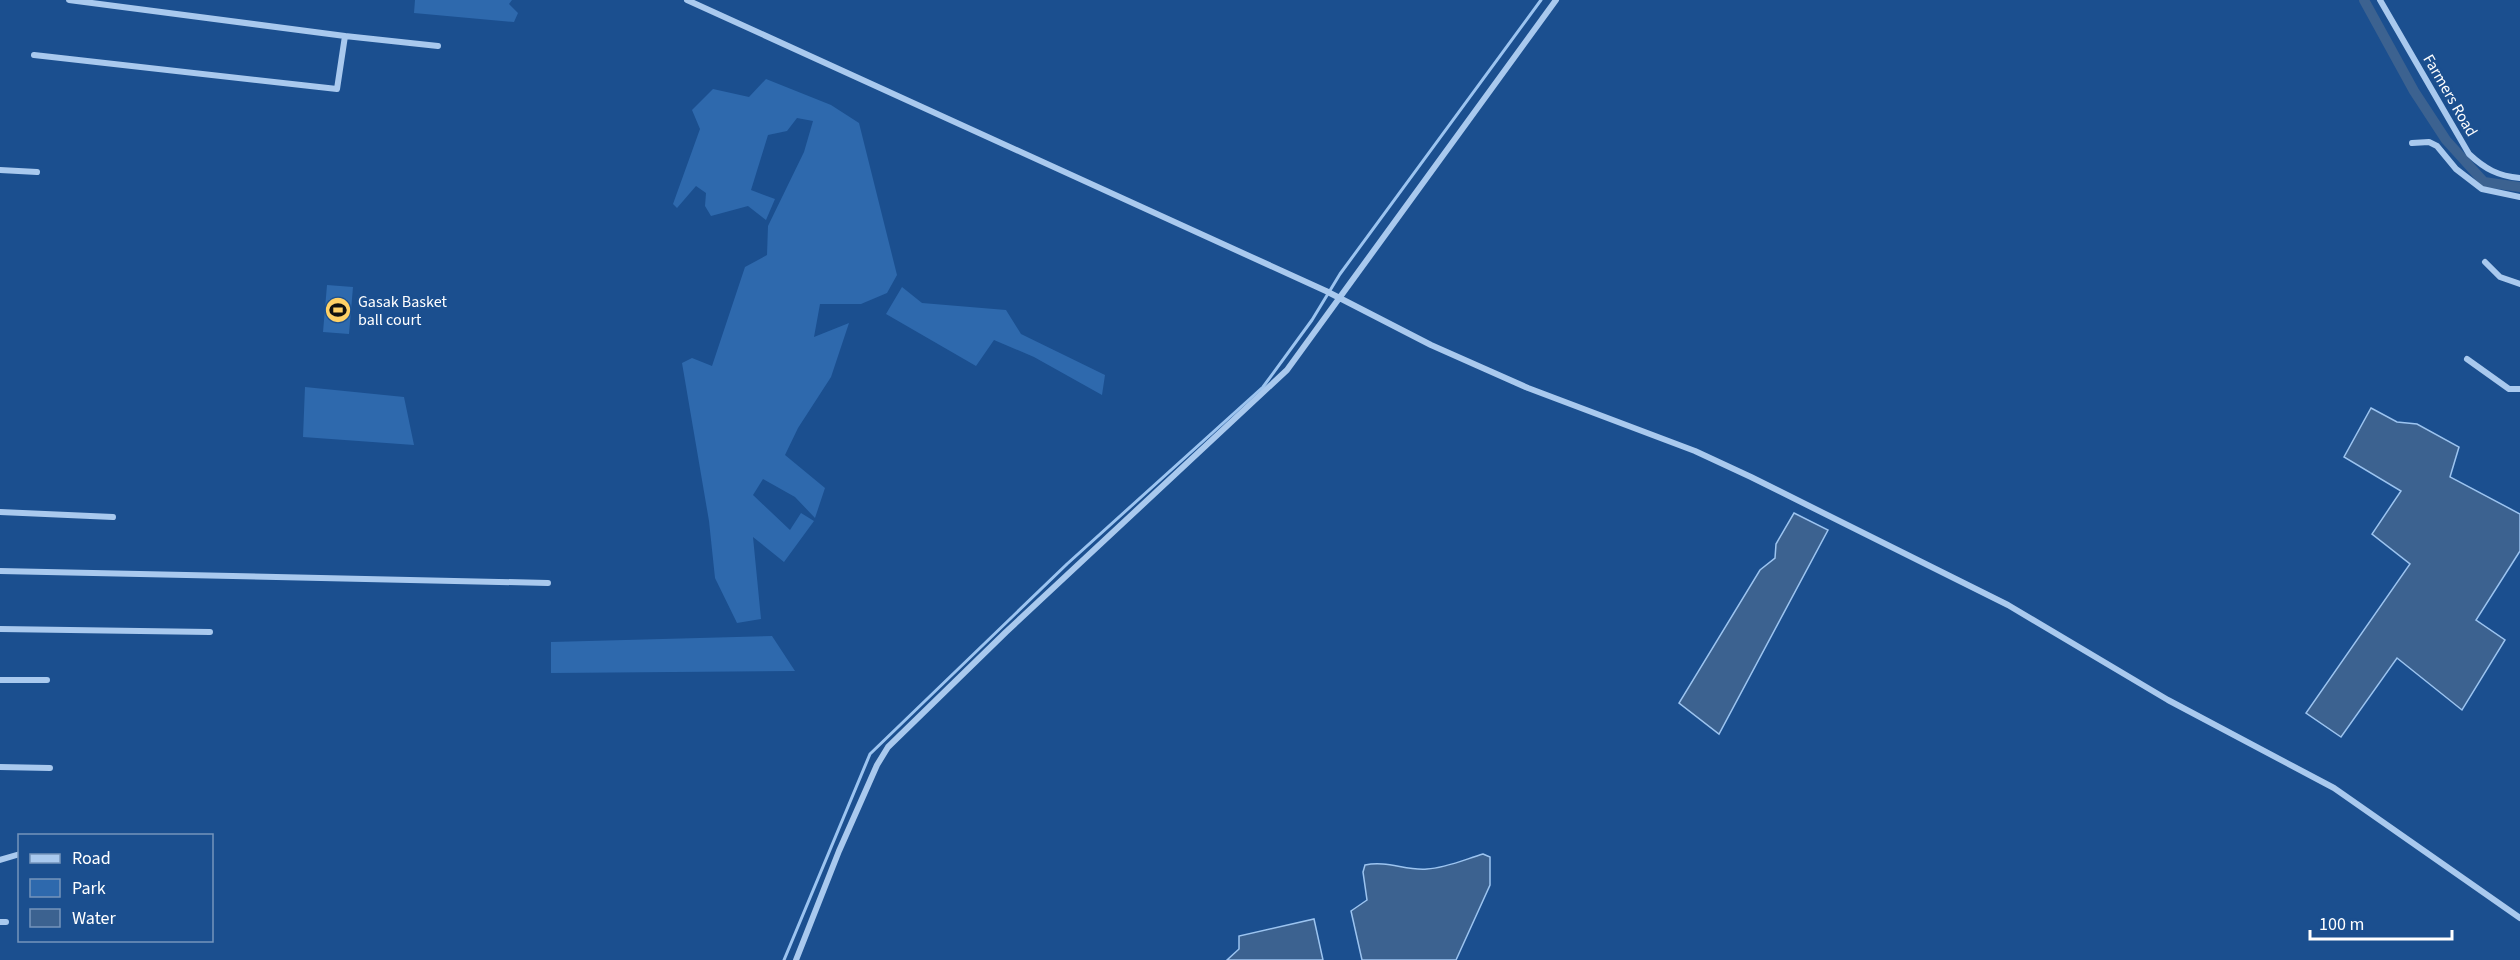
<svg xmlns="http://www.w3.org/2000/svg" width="2520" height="960" font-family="'Source Sans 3',sans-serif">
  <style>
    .green { fill: #2e69ad }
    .water { fill: #3c6290; stroke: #9cc4f0; stroke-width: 1.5 }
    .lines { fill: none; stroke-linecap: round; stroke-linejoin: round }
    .stream { stroke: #9cc4f0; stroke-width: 3 }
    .canal { stroke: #3c6290; stroke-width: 10 }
    .minor { stroke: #a9c9ee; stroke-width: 6 }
    .labels { text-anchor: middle; stroke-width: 6; stroke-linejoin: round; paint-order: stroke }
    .street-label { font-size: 16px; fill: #fff; stroke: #1b4f8f }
    .poi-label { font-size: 16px; fill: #fff; stroke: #1b4f8f; text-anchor: start }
  </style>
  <rect width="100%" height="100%" fill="#1b4f8f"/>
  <path class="green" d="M415,0h97l-3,4 9,9 -4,9 -100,-9z
    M766,79l65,26 28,18 38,152 -10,18 -26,11h-41l-6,33 35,-14 -18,54 -33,51 -13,27 40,33 -10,30 -20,-21 -32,-18 -10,16 37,35 11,-17 13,8 -30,41 -31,-25 8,82 -24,4 -22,-45 -6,-57 -27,-158 10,-5 20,8 33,-99 22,-12 1,-29 36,-74 9,-31 -16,-3 -10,13 -19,4 -17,55 24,9 -9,21 -18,-14 -37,10 -6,-10 1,-13 -10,-7 -19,22 -4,-4 27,-75 -8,-19 21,-21 36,8z
    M327,285l26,2 -4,47 -26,-2z
    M902,287l20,16 84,7 15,24 84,41 -3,20 -68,-38 -40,-17 -18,26 -90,-52z
    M305,387l99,10 10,48 -111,-8z
    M772,636l23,35 -244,2v-31z"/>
  <path class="water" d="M2371,408l26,14 20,2 42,23 -9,30 70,37v37l-44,69 29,20 -43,70 -65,-52 -56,79 -35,-24 104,-149 -38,-30 29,-43 -57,-34z
    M1794,513l34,17 -109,204 -40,-31 81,-133 15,-12 1,-14z
    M1483,854l7,3v28l-34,75h-94l-11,-49 16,-11 -4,-28 2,-7c22,-5 41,6 62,4 19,-1 39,-10 56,-15z
    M1314,919l9,41h-96l12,-11v-13z"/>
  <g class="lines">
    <path class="stream" d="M784,960l86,-206 197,-190 196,-177 49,-67 28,-46 201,-274"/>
    <path class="canal" d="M2364,0l50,91 32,49 38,42 36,5"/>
    <path class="minor" d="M69,0l276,36 93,10
      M687,0l639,291 105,54 97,43 167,63 56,26 257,128 160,95 166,88 186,130
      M2380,0l89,154c16,15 29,22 51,24
      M34,55l303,34 8,-53
      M2412,143l17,-1 8,4 19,23 26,20 38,8
      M0,170l37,2
      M2485,262l15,15 20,7
      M2467,359l42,30h11
      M0,512l113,5
      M0,571l548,12
      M0,629l210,3
      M0,680h47
      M0,767l50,1
      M0,860l20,-6
      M0,922h6
      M796,960l43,-109 38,-86 11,-18 118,-115 281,-262 269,-370"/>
  </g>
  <defs>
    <g id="stadium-disc" transform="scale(1.35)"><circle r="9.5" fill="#ffd166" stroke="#1b4f8f"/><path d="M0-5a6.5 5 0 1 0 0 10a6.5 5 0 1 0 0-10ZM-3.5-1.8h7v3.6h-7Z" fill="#111"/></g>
  </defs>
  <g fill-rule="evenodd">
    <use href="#stadium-disc" x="338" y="310"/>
  </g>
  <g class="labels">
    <g class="street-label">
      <text transform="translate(2451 95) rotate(60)" y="6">Farmers Road</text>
    </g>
    <g class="poi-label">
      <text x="358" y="307">Gasak Basket<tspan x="358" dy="18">ball court</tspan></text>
    </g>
  </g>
  <rect x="18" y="834" width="195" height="108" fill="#1b4f8f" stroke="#7695bc" stroke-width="1.5"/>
  <rect x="30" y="854" width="30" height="9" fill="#a9c9ee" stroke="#7695bc" stroke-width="1.5"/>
  <text x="72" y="864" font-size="18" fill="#ffffff">Road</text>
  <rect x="30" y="879" width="30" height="18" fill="#2e69ad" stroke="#7695bc" stroke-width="1.5"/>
  <text x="72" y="894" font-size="18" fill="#ffffff">Park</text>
  <rect x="30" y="909" width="30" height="18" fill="#3c6290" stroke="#7695bc" stroke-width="1.5"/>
  <text x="72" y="924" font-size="18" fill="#ffffff">Water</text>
  <path d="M2310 930v9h142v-9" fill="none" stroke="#ffffff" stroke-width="3"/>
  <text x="2319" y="930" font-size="18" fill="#ffffff" stroke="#1b4f8f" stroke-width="4.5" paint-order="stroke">100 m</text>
</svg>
